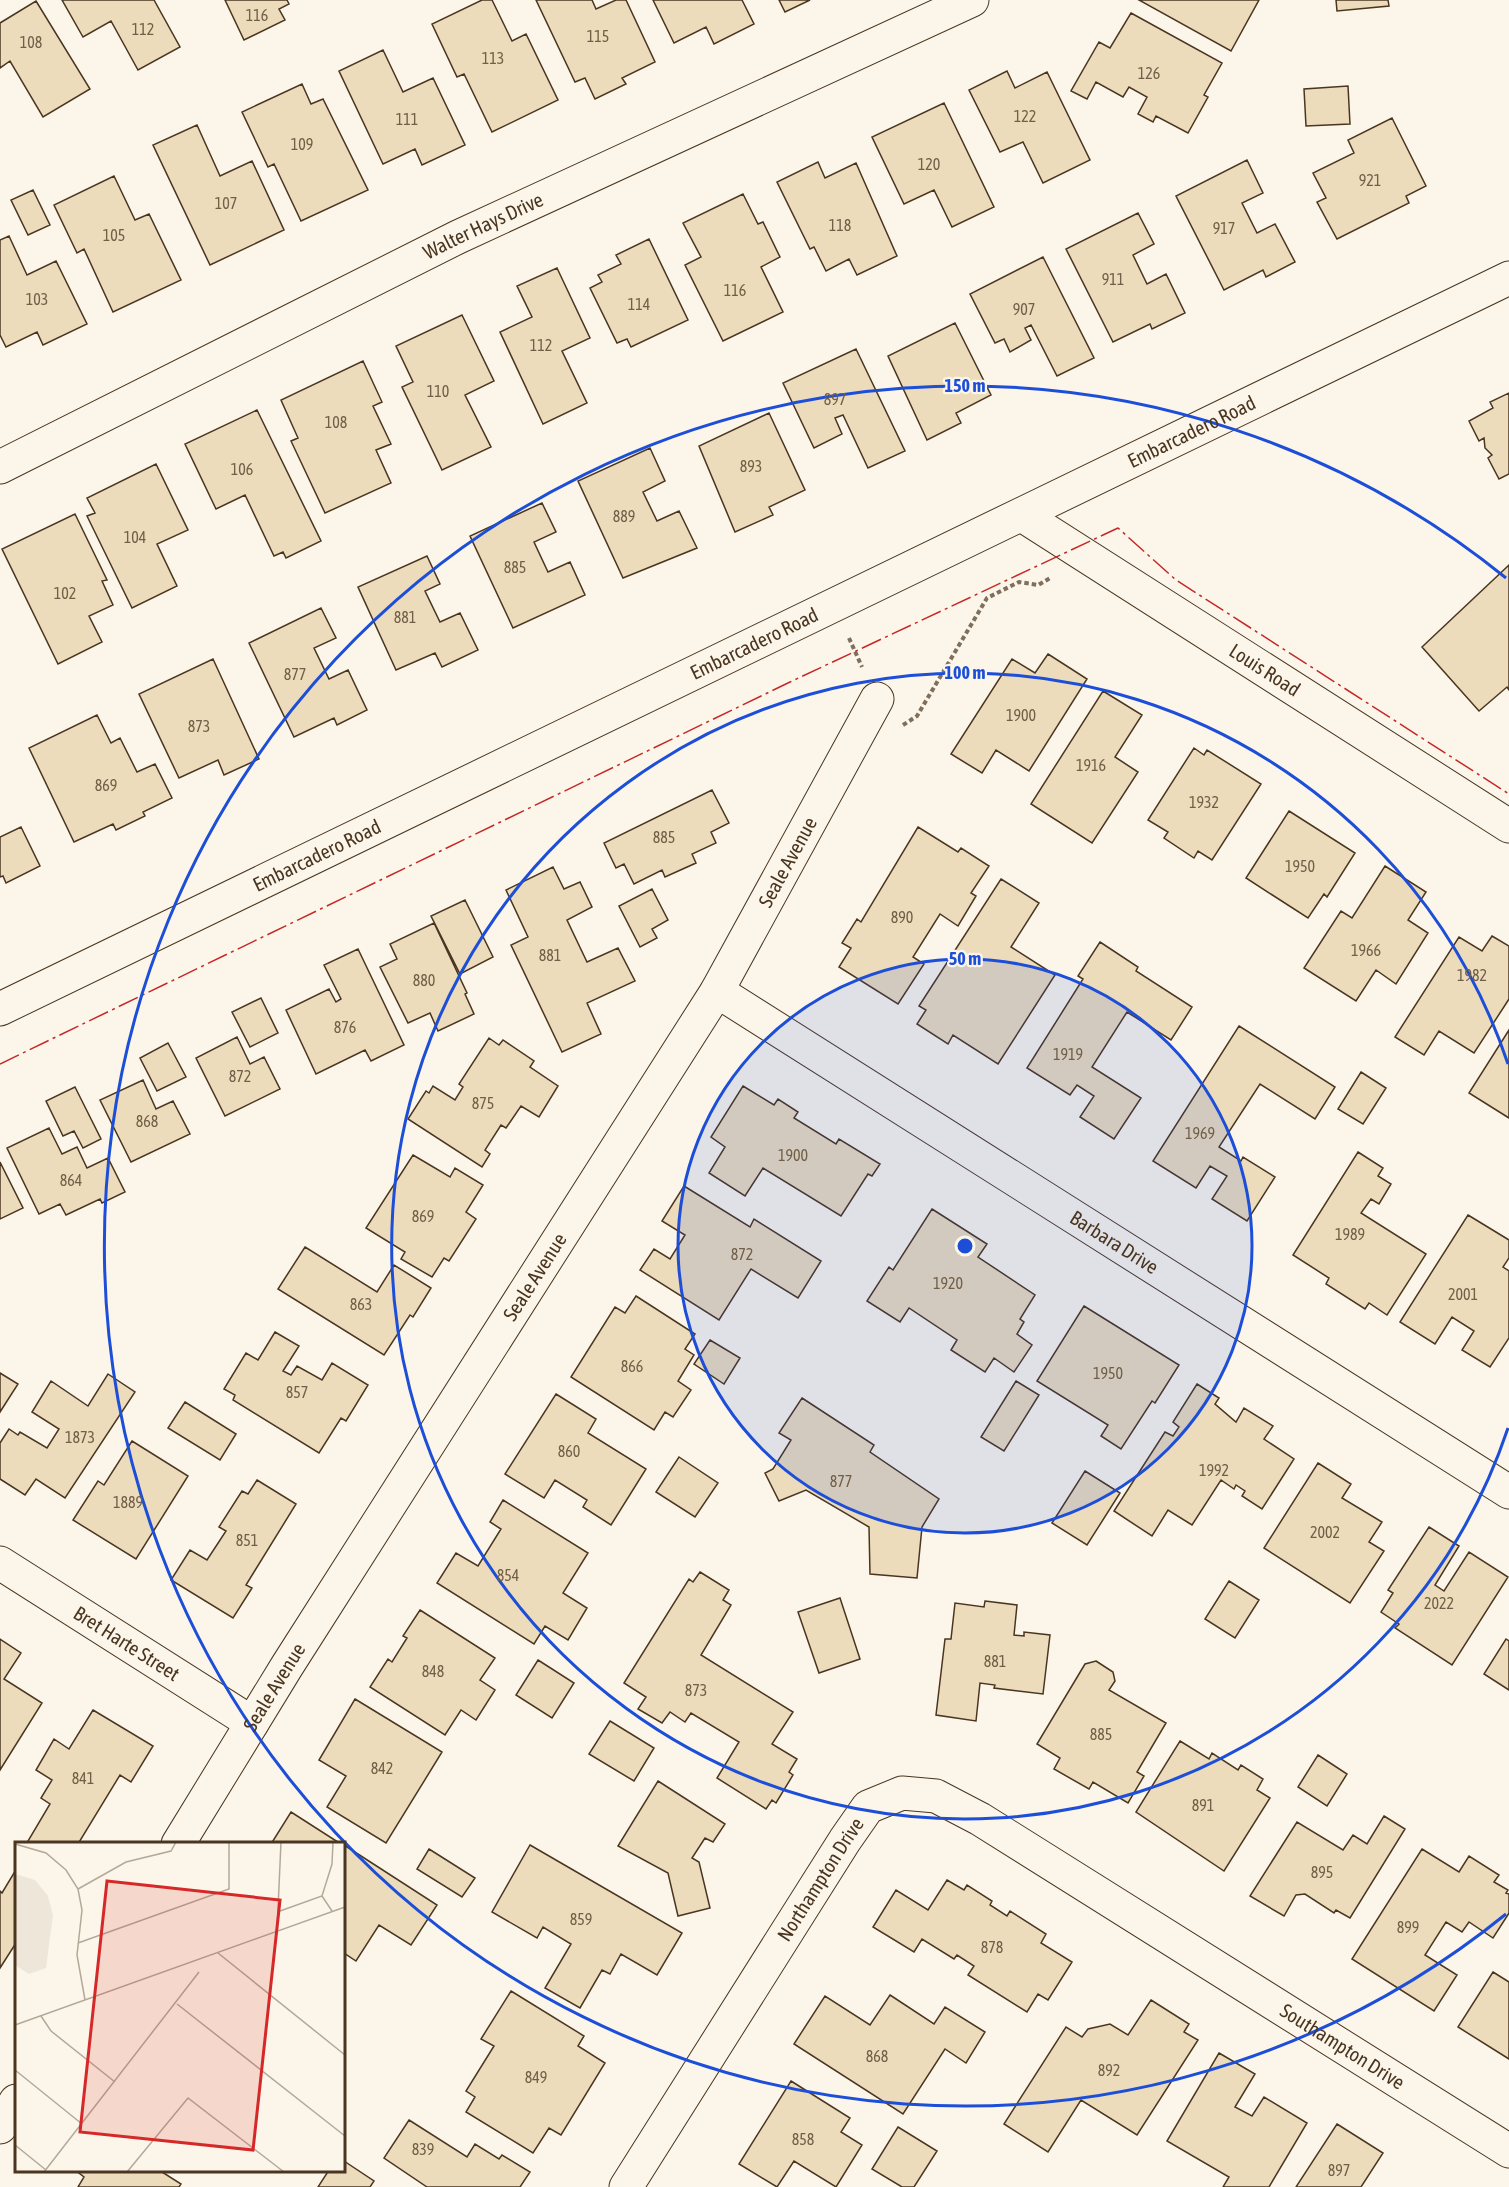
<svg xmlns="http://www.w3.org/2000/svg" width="1509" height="2187" font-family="'Asap Condensed',sans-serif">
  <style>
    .building { fill: #ecdcbc; stroke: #4a3520; stroke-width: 1.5 }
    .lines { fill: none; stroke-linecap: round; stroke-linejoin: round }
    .street-casing { stroke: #4a3520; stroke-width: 35 }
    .secondary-casing { stroke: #4a3520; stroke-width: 35 }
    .primary-casing { stroke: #4a3520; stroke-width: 35 }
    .path { stroke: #7f6f5c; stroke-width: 4; stroke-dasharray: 4.5 3; stroke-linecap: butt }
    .street { stroke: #fbf6e9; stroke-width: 33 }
    .secondary { stroke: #fbf6e9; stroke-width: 33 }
    .primary { stroke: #fbf6e9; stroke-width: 33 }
    .power { stroke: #c62828; stroke-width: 1.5; stroke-dasharray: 21 4.5 3 4.5; stroke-linecap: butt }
    .ring { fill: none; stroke: #1d4ed8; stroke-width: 3 }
    .labels { text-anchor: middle; stroke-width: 4.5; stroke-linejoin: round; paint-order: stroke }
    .number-label { font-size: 16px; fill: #725f47 }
    .street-label { font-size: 20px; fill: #4a3520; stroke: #fbf6e9 }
    .inset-road { fill: none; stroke: #b4a999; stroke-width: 1.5 }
    .view { fill: #d62828; fill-opacity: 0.15; stroke: #d62828; stroke-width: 3 }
    .inset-edge { fill: none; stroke: #4a3520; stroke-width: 3 }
    .centre { fill: #1d4ed8; stroke: #fbf6e9; stroke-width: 3 }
    .ring-label { font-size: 18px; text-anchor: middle; font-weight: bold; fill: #1d4ed8; stroke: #fbf6e9; stroke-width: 4.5; stroke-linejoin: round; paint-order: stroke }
  </style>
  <rect width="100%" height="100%" fill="#fbf6e9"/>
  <path class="building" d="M62,0h92l26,47 -42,23 -27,-49 -28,16z
    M225,0h62l2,4 -10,5 6,11 -41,20z
    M482,0h10l20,41 14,-7 32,66 -66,32 -28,-58 -7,3 -25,-53z
    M536,0h56l4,9 20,-9h10l29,62 -33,16 4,6 -31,15 -10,-21 -10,4z
    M653,0h89l12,24 -40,20 -8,-17 -32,16z
    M779,0h31l-25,12z
    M1139,0h120l-28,51z
    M1336,0h52l1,6 -52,5z
    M36,1l54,88 -47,28 -33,-56 -10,7v-45z
    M1131,13l91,50 -18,32 4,2 -20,36 -32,-17 -3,6 -15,-8 9,-17 -18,-10 -6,10 -27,-15 -9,17 -16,-8 28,-49 11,6z
    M383,50l20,42 30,-14 32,67 -43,20 -7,-16 -32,15 -44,-93z
    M1007,71l8,17 32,-16 43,88 -47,23 -20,-41 -23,10 -31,-62z
    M302,84l9,20 12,-5 45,91 -67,31 -27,-57 -6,3 -26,-55z
    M1348,86l2,38 -44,2 -2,-37z
    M944,103l50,104 -42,20 -18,-37 -30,14 -32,-67z
    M1392,118l34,68 -20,10 3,7 -72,36 -20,-37 9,-4 -13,-25 41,-20 -6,-13z
    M197,125l23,51 32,-15 32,69 -74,35 -57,-120z
    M1247,160l16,33 -21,10 15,30 18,-9 20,38 -29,15 -3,-7 -39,20 -48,-94z
    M818,162l7,16 31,-15 41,93 -40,19 -8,-16 -23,12 -12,-24 -4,2 -33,-67z
    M114,176l21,44 14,-6 32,66 -68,32 -29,-63 -7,4 -23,-48z
    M33,190l17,35 -22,10 -17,-35z
    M743,194l15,30 5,-2 17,35 -19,10 22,45 -60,29 -38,-76 16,-8 -18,-34z
    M1138,213l16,31 -21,11 14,29 19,-10 19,39 -33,16 -2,-5 -37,18 -47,-93z
    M9,236l18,39 29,-14 31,63 -44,21 -6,-13 -31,15 -6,-12v-95z
    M649,239l39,81 -57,27 -4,-8 -10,4 -27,-55 12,-6 -4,-7 23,-11 -5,-9z
    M1043,257l51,101 -37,18 -26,-51 -6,3 6,12 -21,12 -6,-13 -9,4 -25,-49z
    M557,268l33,70 -28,13 25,52 -44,21 -43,-92 32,-15 -15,-31z
    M462,315l32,66 -29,14 26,52 -49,23 -40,-83 11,-5 -17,-36z
    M955,323l36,72 -35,18 5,10 -34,17 -39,-84z
    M856,349l49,102 -37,17 -25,-53 -8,3 7,16 -28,14 -31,-65z
    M363,361l19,41 -9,4 18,38 -15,6 15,33 -66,30 -34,-72 7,-3 -17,-38z
    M1509,393v81l-10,5 -11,-21 4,-3 -7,-7 -1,-10 -5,3 -10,-20 24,-13 -3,-6z
    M257,410l64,131 -35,17 -3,-6 -9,4 -29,-61 -29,14 -31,-65z
    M769,413l36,77 -36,17 4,8 -38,17 -36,-86z
    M650,448l15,33 -22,11 14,29 22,-10 18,37 -74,30 -45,-97z
    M156,464l32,66 -31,14 20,42 -45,22 -45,-92 8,-3 -8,-15z
    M542,503l14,29 -22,10 14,30 22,-10 15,33 -72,33 -43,-92z
    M75,514l32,66 -5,1 11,24 -24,11 13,26 -44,22 -56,-115z
    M427,556l13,28 -15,7 15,31 20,-9 18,37 -36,17 -7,-14 -39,17 -38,-83z
    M1509,565v125l-2,-3 -28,24 -57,-64z
    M321,608l15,30 -22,10 15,31 19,-9 19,40 -30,15 -3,-7 -40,19 -45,-94z
    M1048,654l39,25 -58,92 -33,-21 -14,23 -31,-19 61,-95 23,14z
    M213,659l46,100 -35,16 -6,-15 -39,18 -40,-84z
    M1103,691l39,24 -27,42 23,15 -46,71 -61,-39z
    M97,715l14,28 9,-5 17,34 18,-8 17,34 -29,14 2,4 -29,14 -3,-6 -39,18 -45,-94z
    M1194,748l10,7 3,-5 54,34 -49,76 -14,-9 -4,7 -30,-20 4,-6 -20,-12z
    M712,790l17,33 -18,9 5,11 -24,11 4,9 -31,14 -3,-7 -28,14 -10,-20 -8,4 -12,-25z
    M1289,811l66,42 -28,44 -3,-3 -16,24 -62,-40z
    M21,827l19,39 -34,17 -3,-7 -3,1v-40z
    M918,827l40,25 3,-4 28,18 -18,27 5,3 -18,30 -18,-12 -27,43 11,7 -26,40 -59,-37 12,-19 -9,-5 15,-24 4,3z
    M1385,866l41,26 -18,28 20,13 -32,51 -20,-14 -20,31 -52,-33 37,-57 11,7z
    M553,867l11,22 16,-7 12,25 -25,13 20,42 31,-14 17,33 -48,22 14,31 -39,18 -51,-107 17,-8 -22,-47z
    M1001,879l38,24 -28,44 44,28 -57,89 -45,-29 -5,9 -31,-20 9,-14 -7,-4z
    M652,889l16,31 -16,9 5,9 -17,9 -21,-41z
    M465,900l28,57 -33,17 -29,-58z
    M434,923l33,70 -2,1 9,20 -36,17 -8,-18 -22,10 -28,-56 17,-8 -7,-15z
    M1492,936l17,10v53l-35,54 -35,-22 -15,24 -29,-18 64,-100 23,14z
    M1100,942l38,25 -2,4 56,36 -21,33 -44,-28 -35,55 49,31 -27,41 -34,-22 14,-21 -17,-11 -7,10 -43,-27 56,-89 -5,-3z
    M358,949l46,96 -33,16 -6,-11 -49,24 -30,-64 43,-21 7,13 5,-3 -17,-34z
    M261,998l17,35 -28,14 -18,-35z
    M1239,1026l96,61 -20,32 -55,-35 -41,63 22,14 2,-4 32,20 -28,44 -35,-22 15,-23 -17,-10 -14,22 -43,-27z
    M1509,1030v88l-40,-25z
    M237,1037l13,27 14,-7 16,32 -55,27 -29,-58z
    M489,1038l10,7 4,-5 31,21 -4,6 28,19 -19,31 -18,-11 -15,22 -5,-3 -16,25 5,4 -8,13 -74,-48 18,-28 3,2 4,-7 22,14 8,-13 -4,-3z
    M168,1043l18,34 -29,14 -17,-33z
    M1361,1072l25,16 -23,36 -25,-15z
    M143,1080l13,29 17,-8 17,33 -59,28 -31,-62z
    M743,1086l31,19 4,-6 20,13 -4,6 42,26 3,-5 41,25 -8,12 -4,-2 -27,42 -78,-48 -18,28 -36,-23 16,-26 -14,-10z
    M75,1087l26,52 -18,9 -9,-17 -11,5 -17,-35z
    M49,1128l13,26 15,-7 10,21 21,-10 17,34 -23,11 -2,-4 -34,16 -6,-11 -21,10 -32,-66z
    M1358,1152l25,16 -5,8 13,8 -12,20 -8,-5 -10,14 65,41 -39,61 -18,-12 -4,6 -39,-25 3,-6 -36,-23z
    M413,1155l37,22 5,-9 28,17 -17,27 10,7 -27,42 -5,-3 -12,19 -31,-18 4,-7 -39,-24z
    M0,1162l23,46 -23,11z
    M684,1186l66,41 4,-8 67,42 -23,37 -47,-29 -32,51 -79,-50 14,-21 16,10 15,-24 -23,-14z
    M932,1209l55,35 -9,13 57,38 -15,24 4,3 -7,12 15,11 -18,27 -20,-14 -9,14 -34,-22 6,-10 -48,-32 -9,14 -33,-21 22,-34 4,3z
    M1468,1215l41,25v18l-6,9 6,4v67l-19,29 -28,-17 12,-19 -22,-14 -17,27 -35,-22z
    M305,1247l72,45 17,-27 37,23 -18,29 -3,-2 -26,40 -106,-66z
    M636,1296l59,38 -10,15 9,6 -16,26 13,9 -18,27 -8,-5 -11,18 -83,-53 44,-70 10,6z
    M1084,1306l95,59 -24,38 -3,-2 -31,48 -20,-13 7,-11 -71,-44z
    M275,1332l24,14 -16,25 8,4 6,-9 25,14 10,-17 36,22 -22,36 -5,-3 -22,35 -86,-53 2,-5 -11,-6 22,-36 12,7z
    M710,1340l30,18 -16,26 -30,-20z
    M0,1373l18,11 -18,28z
    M108,1374l27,18 -70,106 -29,-19 -11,16 -25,-16v-36l9,-14 9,6 2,-3 27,16 12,-19 -27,-17 19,-31 37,25z
    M1016,1381l23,14 -35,56 -23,-14z
    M1197,1384l22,14 -4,6 21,18 8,-14 29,18 -9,13 30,20 -32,50 -20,-13 3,-5 -9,-6 -2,4 -13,-9 -29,45 -24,-15 -16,26 -38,-25 51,-79 8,4 6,-9 -6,-5z
    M556,1394l40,25 -8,14 58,36 -35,56 -28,-18 4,-7 -32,-20 -11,18 -39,-24z
    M802,1398l72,47 -4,7 69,47 -17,28 -5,51 -47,-4 -1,-47 -63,-37 -27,11 -14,-28 8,-4 18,-29 -12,-7z
    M185,1402l51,32 -16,26 -52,-32z
    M132,1441l56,35 -52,83 -63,-39 25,-39 6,4z
    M679,1457l39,26 -23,34 -39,-25z
    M1318,1463l33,21 -9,14 40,24 -13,20 15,9 -34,52 -86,-55z
    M1085,1471l35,22 -33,52 -35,-22z
    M257,1480l39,24 -50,81 6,3 -19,30 -62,-38 19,-30 17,10 19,-29 -7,-4 23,-36 6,3z
    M503,1500l85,53 -25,40 24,15 -19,32 -23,-14 -11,18 -97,-61 19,-30 22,13 23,-37 -11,-7z
    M1429,1527l30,19 -24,39 9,6 25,-39 39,25 -56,88 -57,-37 4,-4 -18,-12 12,-19 -5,-3z
    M700,1572l29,18 -6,10 8,5 -30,50 92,57 -21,32 25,15 -8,13 4,3 -17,28 -4,-3 -6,9 -49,-31 22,-36 -48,-29 -6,9 -15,-10 -8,11 -24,-14 8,-12 -22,-14 65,-104 4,3z
    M1229,1581l30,19 -24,38 -30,-19z
    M840,1598l20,61 -41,14 -21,-61z
    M985,1601l32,4 -3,30 10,1v-4l26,3 -7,59 -49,-6 1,-3 -15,-2 -4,38 -40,-6 9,-76h6l4,-36 29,4z
    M420,1610l75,48 -15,22 15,10 -19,30 -15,-10 -16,25 -75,-48 18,-28 4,3 15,-24 -4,-2z
    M0,1639l21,14 -17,26 38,24 -42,67z
    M1506,1639l3,2v49l-25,-16z
    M538,1660l36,23 -22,35 -36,-23z
    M1096,1661l17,11 2,9 -6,9 57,33 -29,49 7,4 -16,27 -35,-21 -4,7 -35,-20 6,-11 -23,-14 48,-80z
    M355,1699l87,53 -56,91 -59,-36 19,-31 -27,-16z
    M93,1710l60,36 -22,36 -11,-7 -42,69h-46l-4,-3 22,-37 -9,-6 11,-18 -16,-10 18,-31 15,10z
    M610,1721l44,27 -20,33 -45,-27z
    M1180,1741l29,18 3,-6 26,17 3,-5 22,14 -6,11 13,8 -46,73 -88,-59z
    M1318,1755l29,19 -20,32 -29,-19z
    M658,1781l67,43 -12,18 -8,-4 -13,20 7,4 11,46 -32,8 -10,-43 -50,-27z
    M291,1812l50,32h-70z
    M1384,1816l21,13 -55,89 -14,-8 -2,3 -29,-19 -9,1 -12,21 -34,-20 47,-74 46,28 10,-15 14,9z
    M344,1845l93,60 -26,40 -32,-20 -23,36 -12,-8z
    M530,1845l152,88 -25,42 -36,-21 -11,20 -8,-4 -22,38 -35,-20 26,-44 -28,-17 -6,11 -45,-26z
    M429,1849l46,29 -13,19 -45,-28z
    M1422,1849l37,23 10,-16 30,19 -5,7 14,8 -2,3 3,1v19l-16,25 -24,-16 -7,10 -16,-10 -21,33 32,20 -23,36 -82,-52z
    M14,1873l2,2v68l-16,25v-77l2,2z
    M947,1880l17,10 3,-5 25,16 -2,4 17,11 3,-5 36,23 -5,9 31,19 -24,38 -10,-6 -11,18 -59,-37 6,-9 -17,-11 -3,4 -32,-20 -8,13 -41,-25 23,-37 32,20z
    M1493,1972l16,10v77l-51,-32z
    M511,1991l73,45 -6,10 27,17 -44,72 -12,-7 -16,25 -67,-41 9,-15 -9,-6 28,-45 -13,-7z
    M890,1995l44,29 11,-17 40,25 -19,31 -21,-14 -42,65 -109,-70 31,-48 45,29z
    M1151,2000l38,24 -5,8 14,8 -61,95 -56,-35 -33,52 -44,-28 62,-97 16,10 6,-8 22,-5 18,11z
    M1219,2053l36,21 -20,33 17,9 12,-19 43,26 -38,64h-46l6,-10 -62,-36z
    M791,2081l59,37 -9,14 21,13 -26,42 -42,-26 -17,26 -38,-23z
    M409,2120l58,37 8,-13 24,15 3,-4 28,17 -10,15h-93l-43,-29z
    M1337,2124l46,29 -22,34h-65z
    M898,2127l39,24 -23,36h-12l-30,-18z
    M344,2161l30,20 -4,6h-52l11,-17h15z
    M75,2170h84l22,14 -2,3h-101l6,-10z"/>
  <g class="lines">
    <g class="street-casing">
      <g id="street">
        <path id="s1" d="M0,467l458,-230 514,-237"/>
        <path id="s2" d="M717,991l792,501"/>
        <path id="s3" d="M0,1563l252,160"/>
        <path id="s4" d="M178,1844l109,-178 430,-675 160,-292"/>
        <path d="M0,2127l16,-26"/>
        <path id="s5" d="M626,2187l219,-347 23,-33 34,-14 34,3 44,23 529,332"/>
      </g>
    </g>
    <g class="secondary-casing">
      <g id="secondary">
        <path id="s6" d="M1022,515l487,311"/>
      </g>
    </g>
    <g class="primary-casing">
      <g id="primary">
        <path id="s7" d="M0,1009l1509,-731"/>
      </g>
    </g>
    <path class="path" d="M849,638l13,29
      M903,725l14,-9 70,-118 32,-16 19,3 14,-8"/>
    <use href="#street" class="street"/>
    <use href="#secondary" class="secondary"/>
    <use href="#primary" class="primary"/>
    <path class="power" d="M0,1064l790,-382 328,-154 58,52 333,214"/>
  </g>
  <circle cx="965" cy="1246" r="287" fill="#1d4ed8" fill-opacity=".12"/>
  <g class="ring">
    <circle cx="965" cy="1246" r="287"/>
    <path d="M1508 1428A573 573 0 1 1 1508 1064"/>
    <path d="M1506 1914A860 860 0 1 1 1506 578"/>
  </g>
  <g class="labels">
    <g class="number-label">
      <text x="257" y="21">116</text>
      <text x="143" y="35">112</text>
      <text x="598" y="42">115</text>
      <text x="31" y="48">108</text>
      <text x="493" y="64">113</text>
      <text x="1149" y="79">126</text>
      <text x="1025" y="122">122</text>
      <text x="407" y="125">111</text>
      <text x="302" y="150">109</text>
      <text x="929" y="170">120</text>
      <text x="1370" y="186">921</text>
      <text x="226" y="209">107</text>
      <text x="840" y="231">118</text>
      <text x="1224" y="234">917</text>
      <text x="114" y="241">105</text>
      <text x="1113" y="285">911</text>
      <text x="735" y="296">116</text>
      <text x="37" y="305">103</text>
      <text x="639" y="310">114</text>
      <text x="1024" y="315">907</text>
      <text x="541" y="351">112</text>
      <text x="438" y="397">110</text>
      <text x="835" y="405">897</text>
      <text x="336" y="428">108</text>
      <text x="751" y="472">893</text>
      <text x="242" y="475">106</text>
      <text x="624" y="522">889</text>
      <text x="135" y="543">104</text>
      <text x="515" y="573">885</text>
      <text x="65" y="599">102</text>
      <text x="405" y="623">881</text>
      <text x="295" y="680">877</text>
      <text x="1021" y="721">1900</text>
      <text x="199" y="732">873</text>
      <text x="1091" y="771">1916</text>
      <text x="106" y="791">869</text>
      <text x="1204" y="808">1932</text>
      <text x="664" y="843">885</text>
      <text x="1300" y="872">1950</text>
      <text x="902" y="923">890</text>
      <text x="1366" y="956">1966</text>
      <text x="550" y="961">881</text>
      <text x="1472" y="981">1982</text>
      <text x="424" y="986">880</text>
      <text x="345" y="1033">876</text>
      <text x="1068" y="1060">1919</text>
      <text x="240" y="1082">872</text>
      <text x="483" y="1109">875</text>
      <text x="147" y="1127">868</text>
      <text x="1200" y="1139">1969</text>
      <text x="793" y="1161">1900</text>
      <text x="71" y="1186">864</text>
      <text x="423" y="1222">869</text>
      <text x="1350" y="1240">1989</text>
      <text x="742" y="1260">872</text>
      <text x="948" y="1289">1920</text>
      <text x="1463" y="1300">2001</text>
      <text x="361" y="1310">863</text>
      <text x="632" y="1372">866</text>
      <text x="1108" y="1379">1950</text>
      <text x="297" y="1398">857</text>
      <text x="80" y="1443">1873</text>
      <text x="569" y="1457">860</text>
      <text x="1214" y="1476">1992</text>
      <text x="841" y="1487">877</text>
      <text x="128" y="1508">1889</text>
      <text x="1325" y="1538">2002</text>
      <text x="247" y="1546">851</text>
      <text x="508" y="1581">854</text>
      <text x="1439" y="1609">2022</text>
      <text x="995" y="1667">881</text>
      <text x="433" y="1677">848</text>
      <text x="696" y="1696">873</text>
      <text x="1101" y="1740">885</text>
      <text x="382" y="1774">842</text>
      <text x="83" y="1784">841</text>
      <text x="1203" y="1811">891</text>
      <text x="1322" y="1878">895</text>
      <text x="581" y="1925">859</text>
      <text x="1408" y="1933">899</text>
      <text x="992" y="1953">878</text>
      <text x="877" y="2062">868</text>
      <text x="1109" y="2076">892</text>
      <text x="536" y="2083">849</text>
      <text x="803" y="2145">858</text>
      <text x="423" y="2155">839</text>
      <text x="1339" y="2176">897</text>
    </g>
    <g class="street-label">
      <text dy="7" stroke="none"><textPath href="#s1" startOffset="540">Walter Hays Drive</textPath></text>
      <text dy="7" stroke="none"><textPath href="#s7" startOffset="1324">Embarcadero Road</textPath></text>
      <text dy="7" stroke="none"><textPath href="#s7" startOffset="838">Embarcadero Road</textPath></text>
      <text dy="7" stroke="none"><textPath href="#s6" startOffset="288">Louis Road</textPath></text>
      <text dy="7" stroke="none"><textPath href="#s7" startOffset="352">Embarcadero Road</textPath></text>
      <text dy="7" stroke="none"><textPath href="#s4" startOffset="1156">Seale Avenue</textPath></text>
      <text dy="7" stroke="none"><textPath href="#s2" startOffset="470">Barbara Drive</textPath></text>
      <text dy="7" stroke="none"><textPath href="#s4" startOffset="670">Seale Avenue</textPath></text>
      <text dy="7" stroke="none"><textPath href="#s3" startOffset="150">Bret Harte Street</textPath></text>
      <text dy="7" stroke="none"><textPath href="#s4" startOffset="184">Seale Avenue</textPath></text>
      <text dy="7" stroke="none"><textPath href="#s5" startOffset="364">Northampton Drive</textPath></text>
      <text dy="7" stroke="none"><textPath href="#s5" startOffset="999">Southampton Drive</textPath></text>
    </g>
  </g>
  <g transform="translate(15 1842)">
    <rect width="330" height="330" fill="#fbf6e9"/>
    <path d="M0,32l20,6 13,16 5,19 -7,53 -17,6 -14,-9z" fill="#ede6d9"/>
    <path class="inset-road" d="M0,2l31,9 20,17 12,19 4,21 -5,45 8,45M63,47l48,-27 45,-11 5,-9M307,54l10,15M265,69l42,-15 10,-32 1,-22M262,89l4,-89M63,101l151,-54v-47M203,111l127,102M162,162l168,132M26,174l10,15 64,51M0,183l330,-118M0,228l67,54M0,303l31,25M29,330l155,-200M112,330l61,-74 96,74"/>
    <path class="view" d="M92,39l173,19 -27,250 -173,-18z"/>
    <rect width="330" height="330" class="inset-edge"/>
  </g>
  <circle cx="965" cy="1246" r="9" class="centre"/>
  <g class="ring-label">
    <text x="965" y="392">150 m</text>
    <text x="965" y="679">100 m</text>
    <text x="965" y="965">50 m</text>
  </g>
</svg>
